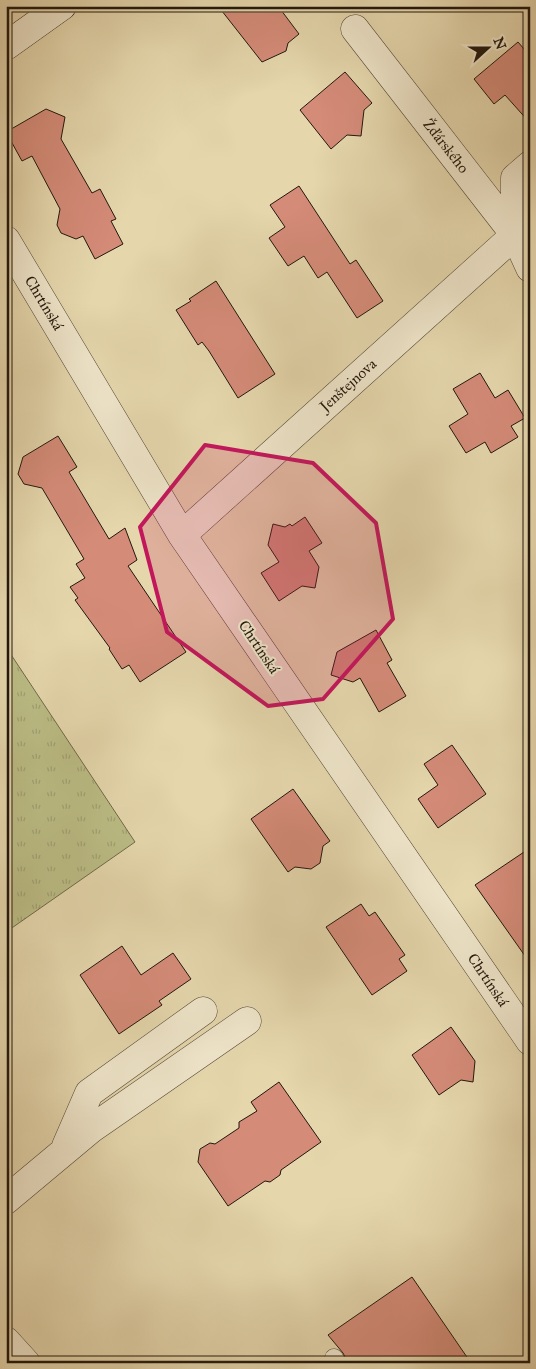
<svg xmlns="http://www.w3.org/2000/svg" width="536" height="1369" font-family="'IM FELL Great Primer',serif">
  <style>
    .grass { fill: url(#grass-tufts); stroke: #6e6a49 }
    .building { fill: #d48b78; stroke: #22170d }
    .lines { fill: none; stroke-linecap: round; stroke-linejoin: round }
    .lane-casing { stroke: #534735; stroke-width: 19 }
    .street-casing { stroke: #534735; stroke-width: 29 }
    .secondary-casing { stroke: #22170d; stroke-width: 29 }
    .lane { stroke: #eee4c9; stroke-width: 18 }
    .street { stroke: #eee4c9; stroke-width: 28 }
    .secondary { stroke: #eee4c9; stroke-width: 28 }
    .marked { fill: #c2185b; fill-opacity: 0.2; stroke: #c2185b; stroke-width: 4; stroke-linejoin: round }
    .labels { text-anchor: middle; stroke-width: 4; stroke-linejoin: round; paint-order: stroke }
    .street-label { font-size: 15px; fill: #22170d; stroke: #eee4c9 }
  </style>
  <defs>
    <pattern id="grass-tufts" width="24" height="20" patternUnits="userSpaceOnUse" patternTransform="scale(1.25)"><rect width="24" height="20" fill="#bbbc85"/><path d="M3 7l-1-3M5 7V3M7 7l1-3M15 17l-1-3M17 17v-4M19 17l1-3" fill="none" stroke="#a0a172"/></pattern>
  </defs>
  <rect width="100%" height="100%" fill="#e5d6ac"/>
  <filter id="stains"><feTurbulence type="fractalNoise" baseFrequency=".004" numOctaves="4"/><feColorMatrix values="0 0 0 0 .2 0 0 0 0 .09 0 0 0 0 .02 0 0 0 .5 -.17"/></filter>
  <radialGradient id="worn" r=".72"><stop offset=".6" stop-color="#630" stop-opacity="0"/><stop offset="1" stop-color="#630" stop-opacity=".3"/></radialGradient>
  <path class="grass" d="M6,647l129,195 -129,90z"/>
  <path class="building" d="M218,6h60l21,28 -11,9 -2,8 -24,11z
    M518,42l12,14v67l-25,-28 -11,9 -20,-25z
    M345,72l27,31 -8,7 -3,26 -14,-1 -16,14 -31,-39z
    M46,109l19,8 -4,22 31,54 8,-4 16,30 -5,2 12,23 -28,15 -12,-23 -7,3 -15,-6 -4,-8 3,-16 -28,-53 -10,5 -16,-29z
    M299,186l51,78 6,-4 27,41 -26,17 -30,-46 -9,6 -14,-22 -16,10 -19,-28 16,-11 -15,-22z
    M216,281l59,93 -37,24 -29,-47 -7,-9 -4,3 -22,-35 15,-9 -2,-2z
    M480,373l15,25 13,-8 17,28 -14,8 7,11 -27,16 -6,-11 -19,11 -17,-27 19,-12 -15,-25z
    M58,436l19,31 -8,5 40,67 16,-11 12,32 -9,6 58,86 -46,30 -11,-17 -7,4 -13,-20 1,-1 -35,-48 3,-2 -8,-11 15,-9 -9,-14 8,-5 -42,-71 -18,-4 -6,-10 5,-17z
    M305,517l17,26 -13,8 10,16 -4,21 -13,-2 -23,15 -18,-28 18,-11 -11,-17 5,-21 12,3 5,-3 2,2z
    M376,630l16,30 -5,3 19,33 -27,16 -19,-34 -7,4 -22,-7 6,-23z
    M452,745l34,49 -48,34 -20,-29 20,-14 -14,-21z
    M293,789l37,52 -7,5 -3,17 -9,6 -16,-2 -7,5 -37,-53z
    M530,848v115l-55,-78z
    M361,904l8,12 6,-4 30,43 -6,4 8,12 -35,24 -46,-68z
    M122,946l19,29 32,-22 18,26 -32,22 3,4 -43,29 -39,-59z
    M451,1027l24,34 -2,21 -12,-2 -22,15 -27,-40z
    M279,1082l42,60 -40,28 -1,5 -10,7 -5,-1 -37,25 -30,-44 2,-13 10,-6 5,1 24,-16v-6l18,-11 -6,-9z
    M412,1277l59,86h-123l-5,-10 -15,-18z"/>
  <g class="lines">
    <g class="lane-casing">
      <path id="lane" d="M334,1358l3,5"/>
    </g>
    <g class="street-casing">
      <path id="street" d="M355,29l160,206 15,33
        M6,240l176,295 348,506
        M182,535l333,-300v-57l15,-13
        M66,1146l23,-53 114,-82
        M6,1200l85,-71 156,-108
        M6,1341l20,22"/>
    </g>
    <g class="secondary-casing">
      <path id="secondary" d="M6,46l56,-40"/>
    </g>
    <use href="#lane" class="lane"/>
    <use href="#street" class="street"/>
    <use href="#secondary" class="secondary"/>
  </g>
  <path class="marked" d="M205,445l108,18 63,60 17,96 -70,80 -55,7 -101,-74 -27,-105z"/>
  <g class="labels">
    <g class="street-label">
      <text transform="translate(446 146) rotate(52)" y="5">Žďárského</text>
      <text transform="translate(44 303) rotate(59)" y="5">Chrtínská</text>
      <text transform="translate(348 385) rotate(-42)" y="5">Jenštejnova</text>
      <text transform="translate(259 647) rotate(56)" y="5">Chrtínská</text>
      <text transform="translate(488 980) rotate(56)" y="5">Chrtínská</text>
    </g>
  </g>
  <rect width="536" height="1369" fill="none" stroke="#e5d6ac" stroke-width="25"/>
  <rect x="8" y="8" width="521" height="1354" fill="none" stroke="#22170d" stroke-width="2.5"/>
  <rect x="12" y="12" width="511" height="1344" fill="none" stroke="#22170d"/>
  <g transform="translate(488 48) rotate(69)" stroke="#eee4c9" stroke-width="4" paint-order="stroke">
  <path d="M0-4L9 19L0 12L-9 19Z" fill="#22170d"/>
  <text y="-8" font-size="14" font-weight="bold" text-anchor="middle" fill="#22170d">N</text>
  </g>
  <rect width="100%" height="100%" filter="url(#stains)"/>
  <rect width="100%" height="100%" fill="url(#worn)"/>
</svg>
